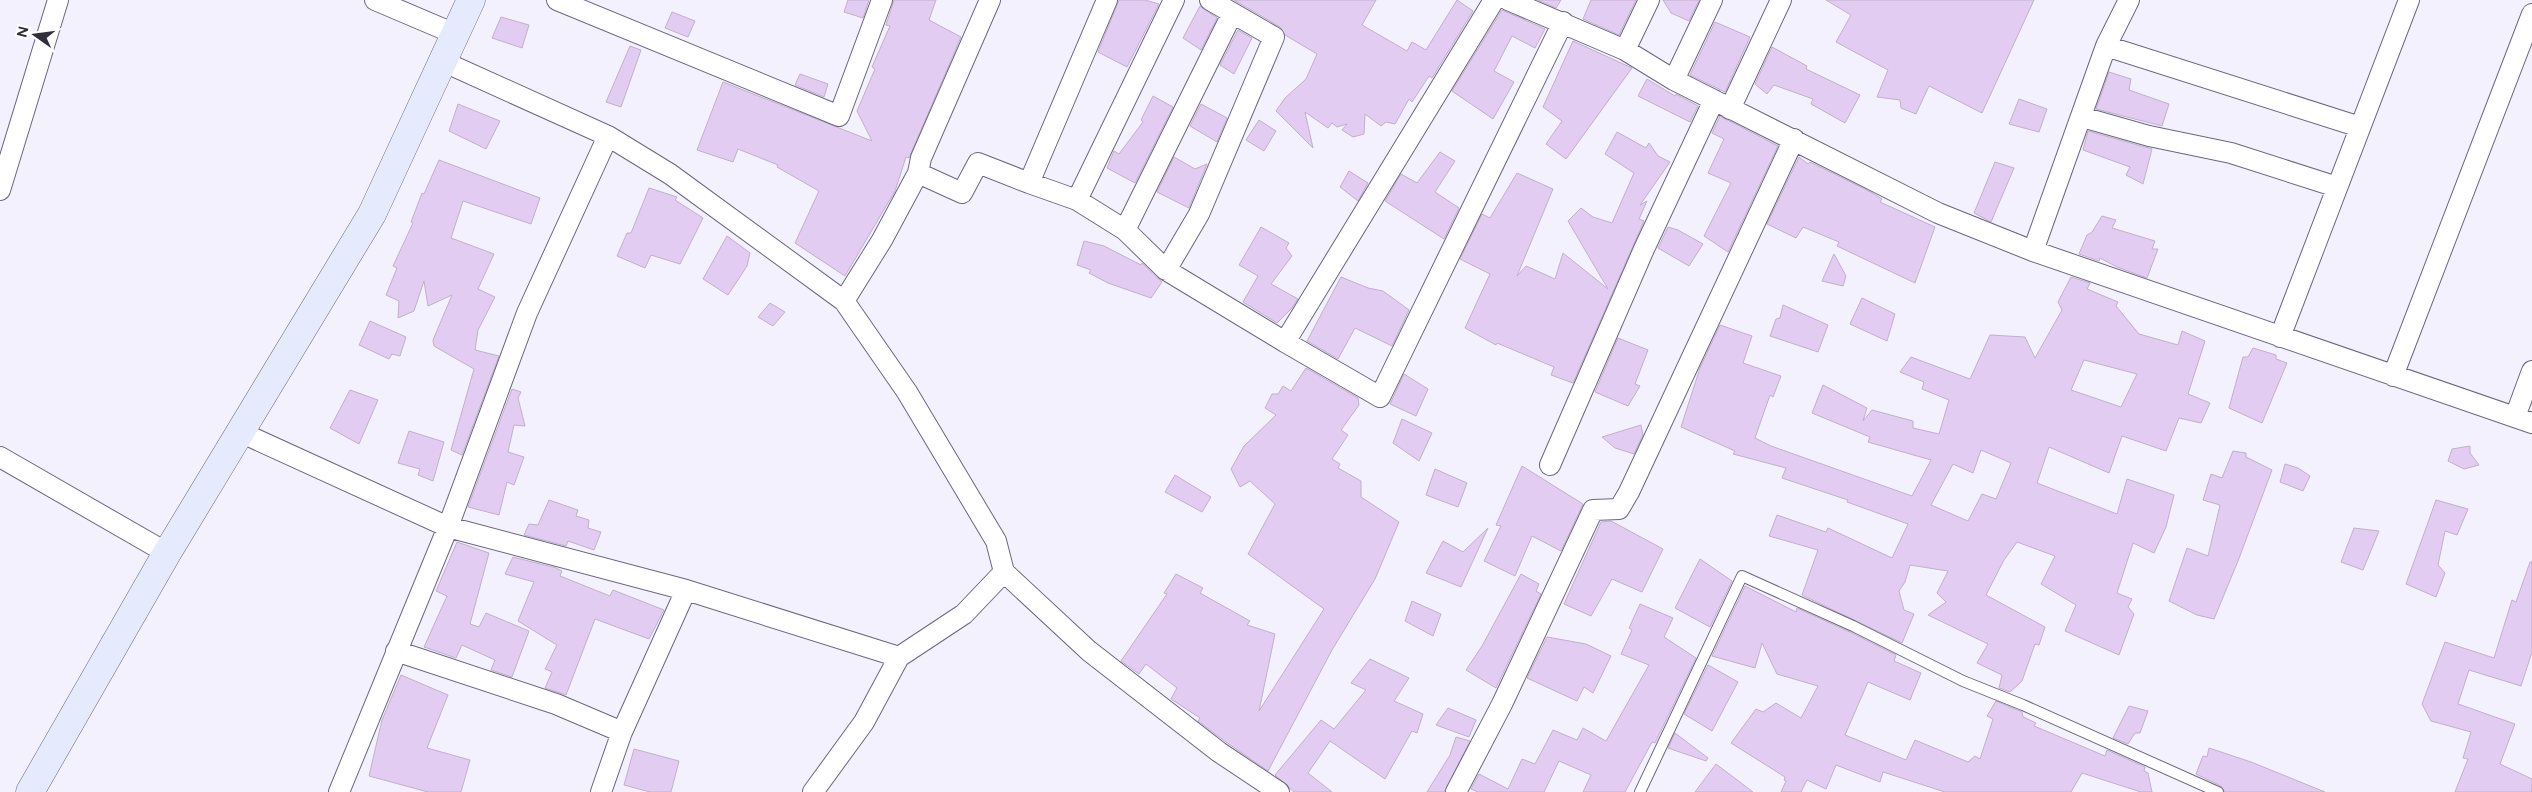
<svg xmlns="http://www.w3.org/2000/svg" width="2532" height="792" font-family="Figtree,sans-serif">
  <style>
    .building { fill: #e3ccf2; stroke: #c1afcb; fill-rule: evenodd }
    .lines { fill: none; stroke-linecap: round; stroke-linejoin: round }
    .service-casing { stroke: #6c6682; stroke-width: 12 }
    .minor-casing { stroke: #6c6682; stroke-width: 22 }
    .secondary-casing { stroke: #6c6682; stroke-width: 29 }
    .service { stroke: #fff; stroke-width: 10 }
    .minor { stroke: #fff; stroke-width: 20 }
    .secondary { stroke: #e6eafd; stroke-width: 28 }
  </style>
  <rect width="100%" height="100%" fill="#f3f1fe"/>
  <path class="building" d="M848,0h21l-6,18 -19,-6z
    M894,0h42l-7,20 32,17 -52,121 -3,-1 -11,34 -50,85 -50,-33 24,-52 -42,-24 1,-2 -40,-16 -5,13 -36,-12 26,-68 149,59 -15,-30 18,-42 -3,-2 18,-41 -4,-1z
    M1119,0h26l14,4 -32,63 -29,-15z
    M1234,0h142l-14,25 45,26 5,-9 14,8 31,-50 16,11 -41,67 -3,-2 -17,26 -3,-3 -14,25 -9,-2 -5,4 -16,-12 -1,20 -11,3 -11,-7 5,-6 -10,3 -5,-4 -4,5 -23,-16 8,36 -37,-37 9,-13 21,-19 11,-25 -32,-19 -5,-8z
    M1538,0h23l-5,8z
    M1591,0h45l-17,35 -36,-16z
    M1663,0h36l-10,21 -18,-8z
    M1826,0h208l-52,113 -53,-27 -13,28 -15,-6 -1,-8 -23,-3 11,-27 -52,-28 15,-27z
    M1200,6l17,12 -16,32 -18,-12z
    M1502,10l43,19 -10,19 -23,-12 -18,35 20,11 -21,37 -41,-28z
    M672,12l23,9 -7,16 -23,-9z
    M501,17l28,8 -7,23 -30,-10z
    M1715,22l35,15 -25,55 -35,-17z
    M1238,30l14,8 -18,36 -14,-9z
    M1573,41l59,27 -66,91 -20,-15 16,-23 -19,-14z
    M630,46l11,4 -20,57 -15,-5z
    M1772,47l35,19 -1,3 54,26 -15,28 -34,-19 2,-5 -39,-14 -7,9 -12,-10z
    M2109,72l22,7 -2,11 40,14 -7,22 -66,-17z
    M800,74l28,10 -4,13 -29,-12z
    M1647,79l28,17 1,-2 22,12 -8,16 -52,-26z
    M1153,96l20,11 -38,76 -28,-15 7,-17 5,3 24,-32 -2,-2z
    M2019,99l28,10 -8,23 -30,-8z
    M458,104l42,17 -14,28 -37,-18z
    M1201,104l26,14 -10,24 -27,-16z
    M1720,116l58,30 -50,106 -24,-16 27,-53 -23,-10 16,-34 -12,-6z
    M1259,120l17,11 -12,20 -18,-11z
    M2088,131l64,18 -9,35 -17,-9 4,-8 -47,-17z
    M1617,132l29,16 3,-5 9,13 12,6 -30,43 7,-4 -8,18 5,2 -71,162 -22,-8 3,-8 -57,-24 -1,2 -31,-17 25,-54 -30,-15 22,-45 8,4 27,-45 36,16 -36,87 9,-10 29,13 8,-26 45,36 -40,-68 13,-13 12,9 19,6 22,-50 -29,-19z
    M1440,152l15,9 -20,31 24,16 -15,31 -59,-38 16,-27 16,9z
    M1174,157l21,12 12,-5 -18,44 -32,-16z
    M1799,157l9,7 2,-2 57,28 15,9 -2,3 55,25 -20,56 -78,-37 2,-4 -36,-15 -7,11 -29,-14z
    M439,160l101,38 -9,26 -68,-23 -12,37 43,16 -16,35 17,8 -17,33 -3,20 24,6 -37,99 -11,-5 23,-81 -40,-23 -1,-6 19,-45 -24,11 -4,-25 -10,30 -16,7 1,-17 -13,-6 11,-27 -4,-2 20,-43 -2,-1 11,-29 2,1z
    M1995,162l19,6 -23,54 -17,-9z
    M1349,171l19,12 -10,18 -18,-14z
    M649,188l28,9 -2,3 28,18 -23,46 -29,-9 -6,13 -28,-12 10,-23h4z
    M2102,216l14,4 -4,8 43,13 -3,8h6l-11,29 -30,-11 -17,-9 -1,3 -20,-7 8,-19 5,-3z
    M1261,227l28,16 -3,5 6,8 -21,28 27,15 -7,10 -14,14 -34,-21 15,-26 -19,-11z
    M1668,227l10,3 25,14 -14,22 -31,-18z
    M727,236l23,17 -3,13 -19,29 -25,-16z
    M1084,241l20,5 37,19 1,-2 20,19 -11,16 -43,-15 -19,-10 2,-3 -14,-5z
    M1834,254l12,22 -3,10 -21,-5z
    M1341,277l27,11 15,3 26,19 -17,36 -37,-18 -17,31 -31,-18z
    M2071,277l19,6 -3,6 31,13 -2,4 23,28 39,11 4,-14 23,10 -17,53 22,9 -9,20 -22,-5 -13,33 -44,-15 -13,37 -60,-26 -12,36 80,31 10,-35 47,16 -8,32 -12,26 -21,-10 -16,50 15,6 -4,8 6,7 -15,41 -54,-24 11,-26 -35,-21 14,-28 -38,-14 -13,18 -18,35 59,32 -6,18 -4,-1 -13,37 -12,11 -11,-4 3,-13 -25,-12 11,-19 -60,-29 18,-13 -9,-9 11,-22 -38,-6 -5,17 -6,9 5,19 10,4 -12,29 -100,-48 16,-45 -49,-14 8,-21 49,17 2,-4 64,30 16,-34 -61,-22 1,-2 -66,-22 4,-10 -53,-14 2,-3 -54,-24 19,-59 20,-43 32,11 -9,27 38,13 -8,21 -3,-2 -15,43 16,8 141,50 19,-36 -63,-18 2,-5 -58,-24 11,-28 44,23 -4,13 9,-11 41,11v7l26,6 10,-34 -27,-11 2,-7 -24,-10 11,-15 59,22 20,-44 35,2 10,21 27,-48 -4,-8zM2084,360l53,14 -16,33 -50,-17zM1981,450l30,13 -15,36 -14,-5 -14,27 -37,-16 22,-41 20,9z
    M1862,298l33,16 -8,27 -37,-17z
    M770,303l15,9 -12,14 -15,-9z
    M1783,305l45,20 -10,27 -48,-16 6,-17 4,-1z
    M370,321l36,16 -6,19 -8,-2 -3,5 -30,-14z
    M1618,338l30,12 -13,34 5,2 -12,20 -33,-14z
    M2253,348l23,7v4l11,4 -25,60 -33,-15 14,-51h5z
    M1306,368l52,30 1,7 -18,25 7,5 -16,24 8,5 -2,4 23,13v16l38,25 -24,57 -43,71 -64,121 -42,-29 -28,-21 2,-3 -29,-19 6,-11 -31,-24 -7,10 -18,-13 46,-67 -3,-1 12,-19 27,14 -3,5 50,28 -3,4 28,9 -16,77 65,-102 -76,-55 27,-50 -25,-23 -10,6 -9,-18 13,-23 32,-31 -11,-7 7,-14h6l5,-8 8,5z
    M1404,374l24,15 -12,27 -26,-12z
    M512,389l9,3 -3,6 7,28 -11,-1 -6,27 16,5 -10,28 -7,-3 -8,33 -31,-8z
    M350,390l28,10 -19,44 -29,-16z
    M1402,419l30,14 -13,28 -26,-18z
    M1641,425l2,10 -9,19 -19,-6 -13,-11z
    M409,431l35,11 -11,39 -15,-6 2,-6 -22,-6z
    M2470,446v7l9,12 -15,4 -16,-8 4,-12z
    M2233,451l13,2v4l26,13 -34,91 -24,58 -17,-4 -28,-14 18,-53 21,8 12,-51 -17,-5 8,-26 11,4z
    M2285,464l13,4 12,8 -7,15 -23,-9z
    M1522,466l61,38 -22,47 -29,-15 -17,40 -31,-15 17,-35 -5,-1z
    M1435,469l32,14 -9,24 -32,-12z
    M1175,475l36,22 -9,15 -37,-20z
    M549,500l29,10 -2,6 13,4 -1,8 13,4 -7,18 -26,-9 -2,5 -42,-11 5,-11 9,1z
    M2436,500l32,9 -11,26 -12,-4 -7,34 7,8 -9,24 -30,-13z
    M1611,521l52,28 -21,43 -30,-13 -21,37 -27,-12 37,-82z
    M1488,528l-27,59 -35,-14 17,-32 20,11z
    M2354,528l25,3 -16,39 -22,-8z
    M457,542l32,11 -19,71 9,3 7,-14 43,18 -17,46 -21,-7 4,-10 -33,-15 -6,13 -32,-11 23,-51 -11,-5z
    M513,557l43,11 6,3 -2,5 50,20 3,-6 51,20 -15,29 -54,-20 -29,76 -21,-7 7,-16 -7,-3 12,-24 -39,-24 16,-39 -29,-8z
    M1700,559l32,22 -22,46 -35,-19z
    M2530,562h2v90l-11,34 -52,-16 -11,34 57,20 -15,40 32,15v13h-77l13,-33 -5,-1 8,-26 -40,-11 -9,-17 23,-62 49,16 18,-58 4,2z
    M1521,574l18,10 -3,7 5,3 -45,94 -30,-18 16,-24z
    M1745,586l51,26 1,-4 53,24 46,23 -2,6 27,12 -11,27 -42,-18 -23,53 61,25 9,-20 53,22 7,-6 5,3 13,-40 -6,-3 9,-15 26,11 1,5 13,6 -2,3 71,30 2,-6 38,17 -1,4 4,2 4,19h-11l-59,-19 -11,19h-126l-62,-20 -3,10 -44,-17 -10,24 -19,-9 -6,12h-20l5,-11 -2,-1 1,-3 -54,-34 25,-34 7,3 13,-9 25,15 17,-32 -41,-12 -15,-31 -7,25 -43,-12z
    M1412,601l29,13 -8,22 -28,-15z
    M1640,604l33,14 -9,19 32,21 -41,85 -3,-1 -27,50h-42l8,-17 -32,-14 -15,31h-66l-7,-3 8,-15 29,15 14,-30 13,5 18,-34 24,10 6,-12 23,13 43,-76 -28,-11 11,-24 -3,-2z
    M1547,637l39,7 25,12 -18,37 -9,-6 -7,14 -50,-23z
    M1370,659l39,19 -15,23 29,13 -6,19 -5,-2 -27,48 -55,-38 -22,32 24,19h-38l-19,-17 46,-55 13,9 32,-39 -15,-7z
    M1708,665l30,17 -26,49 -28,-17z
    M401,675l47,20 -21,53 43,12 -9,32h-33l-59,-16 13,-56z
    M2129,706l19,5 -8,22h-5l-7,11 -15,-6z
    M1448,708l28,12 -7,17 -33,-12z
    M1675,733l33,25 -2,3 -38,-13z
    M1456,737l14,4 -26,51h-17l23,-37z
    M2209,748l42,14 74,30h-100l-4,-6 -25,-12 7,-18 4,1z
    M634,749l45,12 -8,31h-21l-26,-7z
    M1716,764l37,28h-58z"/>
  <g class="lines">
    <g class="service-casing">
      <path id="service" d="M1640,792l102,-216 111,50 110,55 60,24 195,87"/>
    </g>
    <g class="minor-casing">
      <path id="minor" d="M375,0l80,34
        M557,0l282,116 43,-116
        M1107,0l-78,183 48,17 97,-200
        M1210,0l64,37 -75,177 -33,56 119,72
        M1494,0l-209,342 95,55 183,-375
        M1508,0l117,50 49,30 264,133 95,38 499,172
        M2106,46l254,81
        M1625,50l24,-50
        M442,61l166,75 62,38 174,127 63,91 89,149 8,31 85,79 130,101 60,40
        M1674,80l38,-80
        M1730,109l51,-109
        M2082,117l67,19 82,17 106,34
        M918,173l44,20 16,-30 51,20
        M0,190l58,-190
        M1077,200l48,30 41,40
        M1125,230l107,-216
        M2033,251l73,-205 23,-46
        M844,301l38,-61 36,-67 3,-15 69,-158
        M2280,337l129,-337
        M2393,376l139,-362
        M2515,417l17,-46
        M240,432l208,95 238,63 213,67
        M0,457l167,96
        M1550,465l94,-216 70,-149
        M396,651l160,53 66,28 64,-142
        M339,792l109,-265 79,-214 81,-177
        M601,792l23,-66
        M813,792l51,-70 35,-65 65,-43 40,-42
        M1456,792l46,-88 91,-194 26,-1 10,-17 165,-353"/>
    </g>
    <g class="secondary-casing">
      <path id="secondary" d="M30,792l137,-239 205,-339 99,-214"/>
    </g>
    <use href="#service" class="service"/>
    <use href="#minor" class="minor"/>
    <use href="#secondary" class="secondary"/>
  </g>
  <g transform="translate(35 35) rotate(284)" stroke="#ffffff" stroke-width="4" paint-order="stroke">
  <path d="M0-4L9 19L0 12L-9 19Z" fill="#302e3a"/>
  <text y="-8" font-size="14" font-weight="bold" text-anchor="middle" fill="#302e3a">N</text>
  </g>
</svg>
